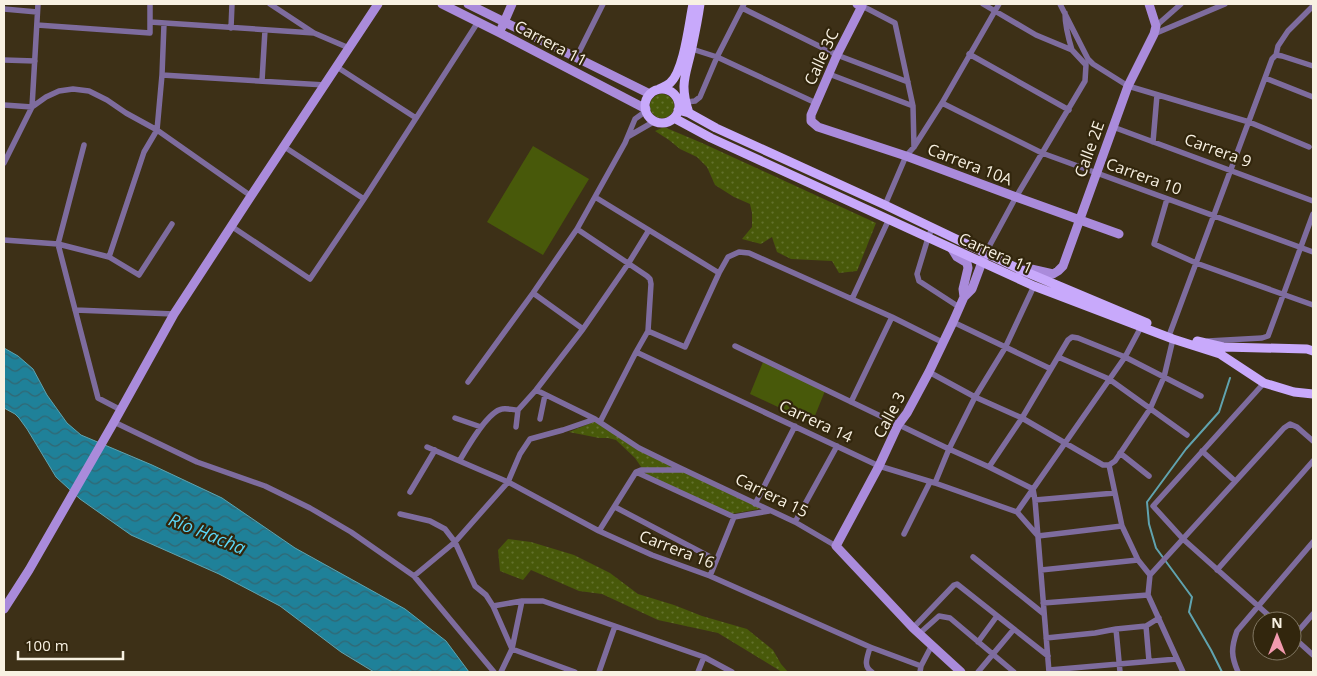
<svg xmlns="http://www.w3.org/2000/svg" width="1317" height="676" font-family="'Open Sans',sans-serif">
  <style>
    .grass { fill: url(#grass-dots) }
    .pitch { fill: #48590a }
    .water { fill: url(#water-waves); stroke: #60a3af }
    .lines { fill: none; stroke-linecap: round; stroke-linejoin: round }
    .stream { stroke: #60a3af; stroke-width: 2 }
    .street { stroke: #7e6c9e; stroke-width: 5.5 }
    .secondary { stroke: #aa8bdb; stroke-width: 9 }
    .primary { stroke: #c8a9fb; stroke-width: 9 }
    .labels { text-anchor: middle; stroke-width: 4.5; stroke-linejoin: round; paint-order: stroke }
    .street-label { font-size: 16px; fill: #f8f1e2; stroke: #32260d }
    .water-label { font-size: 18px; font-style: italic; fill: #5cd6f6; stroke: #32260d }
  </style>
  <defs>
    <pattern id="grass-dots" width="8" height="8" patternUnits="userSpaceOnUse" patternTransform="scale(1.25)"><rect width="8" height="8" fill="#48590a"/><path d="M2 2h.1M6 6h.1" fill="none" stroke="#63712d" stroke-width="1.8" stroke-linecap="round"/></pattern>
    <pattern id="water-waves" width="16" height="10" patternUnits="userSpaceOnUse" patternTransform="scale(1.25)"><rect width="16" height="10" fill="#1f8199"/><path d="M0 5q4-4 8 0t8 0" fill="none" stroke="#326773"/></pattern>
  </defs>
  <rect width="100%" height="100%" fill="#3d3017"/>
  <path class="grass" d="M650 106a12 12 0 1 1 24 0a12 12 0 1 1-24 0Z
    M664,127l38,16 174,80 -19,48 -18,2 -7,-12 -41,-2 -14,-7 -5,-15 -11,7 -19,-5 10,-12v-14l-2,-9 -16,-7 -19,-12 -8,-18 -10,-10 -17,-8 -11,-9 -14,-9z
    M596,421l38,24 124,62 1,2 -28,5 -85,-40 -11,-16 -19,-18 -8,-2h-9l-30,-6z
    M508,539l23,3 43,13 36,18 28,21 36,11 28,11 45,13 26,21 8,14 7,8h-6l-64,-39 -60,-13 -56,-26 -23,-3 -48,-21 -8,10 -23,-9 -2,-21z"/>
  <path class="pitch" d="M533,146l56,33 -46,76 -56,-33z
    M763,362l62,29 -13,32 -62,-29z"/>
  <path class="water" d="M4,348l14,8 15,13 14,26 20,28 14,12 71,30 70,33 73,50 110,61 41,32 23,31h-95l-33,-20 -61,-46 -61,-32 -88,-39 -51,-36 -24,-22 -29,-48 -8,-11 -4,-4 -11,-6z"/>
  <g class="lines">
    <path class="stream" d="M1222,672l-11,-22 -22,-38 3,-15 -36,-49 -7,-24 -2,-22 39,-53 33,-37 11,-34"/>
    <path class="street" d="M270,4l44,29 35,15
      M983,4l53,31 36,15 14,15 -1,16 -69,116 -31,57
      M1060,4l28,55 5,5 35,22 121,36 60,25
      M862,6l8,4 25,13 18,83 1,41
      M742,8l95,47 71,27
      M4,9l33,3
      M1065,13c0,13 3,24 7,37
      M150,22l164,11
      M37,25l113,8v-29
      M1156,26l25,-22
      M231,28l1,-24
      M1154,34l71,-30
      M692,49l25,8 99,46
      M969,54l100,56
      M1276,55l6,1 31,10
      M576,58l27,-54
      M4,60l31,1
      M337,67l79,51
      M829,74l84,32
      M162,75l163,10
      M1265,78l48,19
      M262,81l3,-51
      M679,103l16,-2 5,-4 17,-40 27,-53
      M942,103l100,50 271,99
      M4,105l28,2 14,-10 13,-6 14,-2 16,2 18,9 19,13 31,17 94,66
      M1113,127l200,74
      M629,136l26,-15
      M1153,142l4,-47
      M84,145l-26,99 40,154 23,12
      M283,146l81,53
      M4,163l28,-56 6,-103
      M595,197l124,76
      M1167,199l-13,45 42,19 117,42
      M885,205l21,-49 8,-9 28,-44 57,-99
      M231,226l79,53 54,-80 114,-177
      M932,228l-4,10 -11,36 2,7 40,26
      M577,229l70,47 3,3 1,5 -3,47 -12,21 -36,70
      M4,240l54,4 51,13 30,18 33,-51
      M109,257l35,-105 13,-22 5,-55 2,-51
      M533,293l50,36
      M852,299l37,-80
      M75,310l99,4
      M953,322l98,47
      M648,331l37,16 34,-74 9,-16 11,-5 10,1 143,64 50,25
      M1170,333l102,-274 4,-4 2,-9 10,-15 25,-25
      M1208,341l54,-3 6,-2 45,-122
      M735,346l214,103 40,18 44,22 2,11 14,172
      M636,352l243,114 56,17 82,29 21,24 84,-10
      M1058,357l51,22 78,56
      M929,372l46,25 47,21 81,47h6
      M468,382l65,-89 44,-64 48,-86 10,-24 11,-8
      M1264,383l-111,123 30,33 92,82
      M536,390l59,29 44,29 39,19 117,55 41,24
      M851,402l41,-85
      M455,418l26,9
      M540,419l5,-24
      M114,422l83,40 68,24 45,22 41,24 63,44 80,96
      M516,427l2,-17 18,-20 47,-61 45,-65 21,-34
      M427,447l81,35 91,49 53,24 58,21 160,71 51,19
      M1202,451l33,30
      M1120,453l29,23
      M460,460c7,-12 28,-49 42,-51 5,-1 11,1 16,1
      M1109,465l13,61 16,34 12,15 -2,20 35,77
      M1109,465l6,-4 35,-52 14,-32 9,-38
      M989,467l33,-49 46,-78 4,-3 6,1 47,19 76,39
      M636,472l98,45 35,-6
      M935,483l14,-34 26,-52 30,-49 29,-62
      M410,492l25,-42
      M1035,500l80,-7
      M755,504l40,-78
      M615,507l101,53
      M1017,512l108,-155 16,-30
      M400,514l30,7 15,8 10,13 20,44 11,9 7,11 19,43 63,23
      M795,522l42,-76
      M599,531l37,-59 5,-2h41
      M904,534l26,-52
      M973,557l71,57
      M1041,570l97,-10
      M1217,570l96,-109
      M1150,575l134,-147 6,-4 7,3 16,14
      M414,576l41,-34 53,-60 12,-28 10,-15 33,-9 32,-11
      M710,576l24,-59
      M1043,603l105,-8
      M493,606l29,-5h21l161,56 28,15
      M1146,626l3,35
      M913,628l41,-43 3,-1 91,72
      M1116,629l4,43
      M920,633l19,-17 11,2 64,54
      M1292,636l21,19
      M1293,637l20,-23
      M1046,638l49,-5 21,-4 30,-3 13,-8
      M978,642l19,-26
      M870,647c-2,9 -8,19 2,25
      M1049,670l128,-11
      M501,672l11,-23 10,-48
      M599,672l16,-46
      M698,672l6,-15
      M920,672l1,-6 11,-21
      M978,672l36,-43
      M1238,672c-7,-16 -7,-24 -1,-41l76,-89"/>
    <path class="secondary" d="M442,4l58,29 146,76
      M468,4l182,90
      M857,4l5,2 -25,49 -26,60v6l7,6 88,29 110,41 103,37
      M502,27l10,-23
      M952,249l5,8 10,6 1,5 -5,21 1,8
      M1020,271l11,-2 22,5 5,-3 5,-5 65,-180 26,-52 2,-8 -7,-22
      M4,609l25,-39 85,-148 60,-108 77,-118 127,-192
      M961,672l-48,-44 -77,-82 43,-80 19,-41 9,-12 22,-41 24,-50 11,-25 8,-8 13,-35"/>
    <path class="primary" d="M659,89c4,-2 8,-3 11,-6 14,-12 19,-60 23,-79
      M645 106a17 17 0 1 1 34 0a17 17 0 1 1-34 0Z
      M678,110l11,3 27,15 169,77 136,65 126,53
      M689,113c-10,-30 -3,-37 3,-66 3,-14 6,-29 8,-43
      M674,118l37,20 323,148 139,53 47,15 44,29 30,9 19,2
      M1197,341l26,6 84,2 6,2"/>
  </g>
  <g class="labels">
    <g class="street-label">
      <text transform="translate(551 43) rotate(28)" y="6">Carrera 11</text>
      <text transform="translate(821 57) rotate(-65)" y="6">Calle 3C</text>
      <text transform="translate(1089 149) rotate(-70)" y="6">Calle 2E</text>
      <text transform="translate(1218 150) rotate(20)" y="6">Carrera 9</text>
      <text transform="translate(970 164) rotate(21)" y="6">Carrera 10A</text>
      <text transform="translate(1144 176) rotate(20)" y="6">Carrera 10</text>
      <text transform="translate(996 253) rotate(24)" y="6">Carrera 11</text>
      <text transform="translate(889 415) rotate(-62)" y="6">Calle 3</text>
      <text transform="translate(816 421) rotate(25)" y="6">Carrera 14</text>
      <text transform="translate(772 495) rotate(26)" y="6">Carrera 15</text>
      <text transform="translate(677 549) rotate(21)" y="6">Carrera 16</text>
    </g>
    <g class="water-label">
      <text transform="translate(207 534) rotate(22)" y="6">Río Hacha</text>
    </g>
  </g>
  <rect width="1317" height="676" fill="none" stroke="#f8f1e2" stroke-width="10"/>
  <g transform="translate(1277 636)"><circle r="24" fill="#32260d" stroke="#817762"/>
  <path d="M0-4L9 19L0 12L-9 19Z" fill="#f29aae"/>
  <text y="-8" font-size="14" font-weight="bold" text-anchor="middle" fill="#f8f1e2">N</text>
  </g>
  <path d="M18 651v8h105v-8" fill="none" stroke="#f8f1e2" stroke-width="2.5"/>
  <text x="25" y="651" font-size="15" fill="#f8f1e2" stroke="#32260d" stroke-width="4" paint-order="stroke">100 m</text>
</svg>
